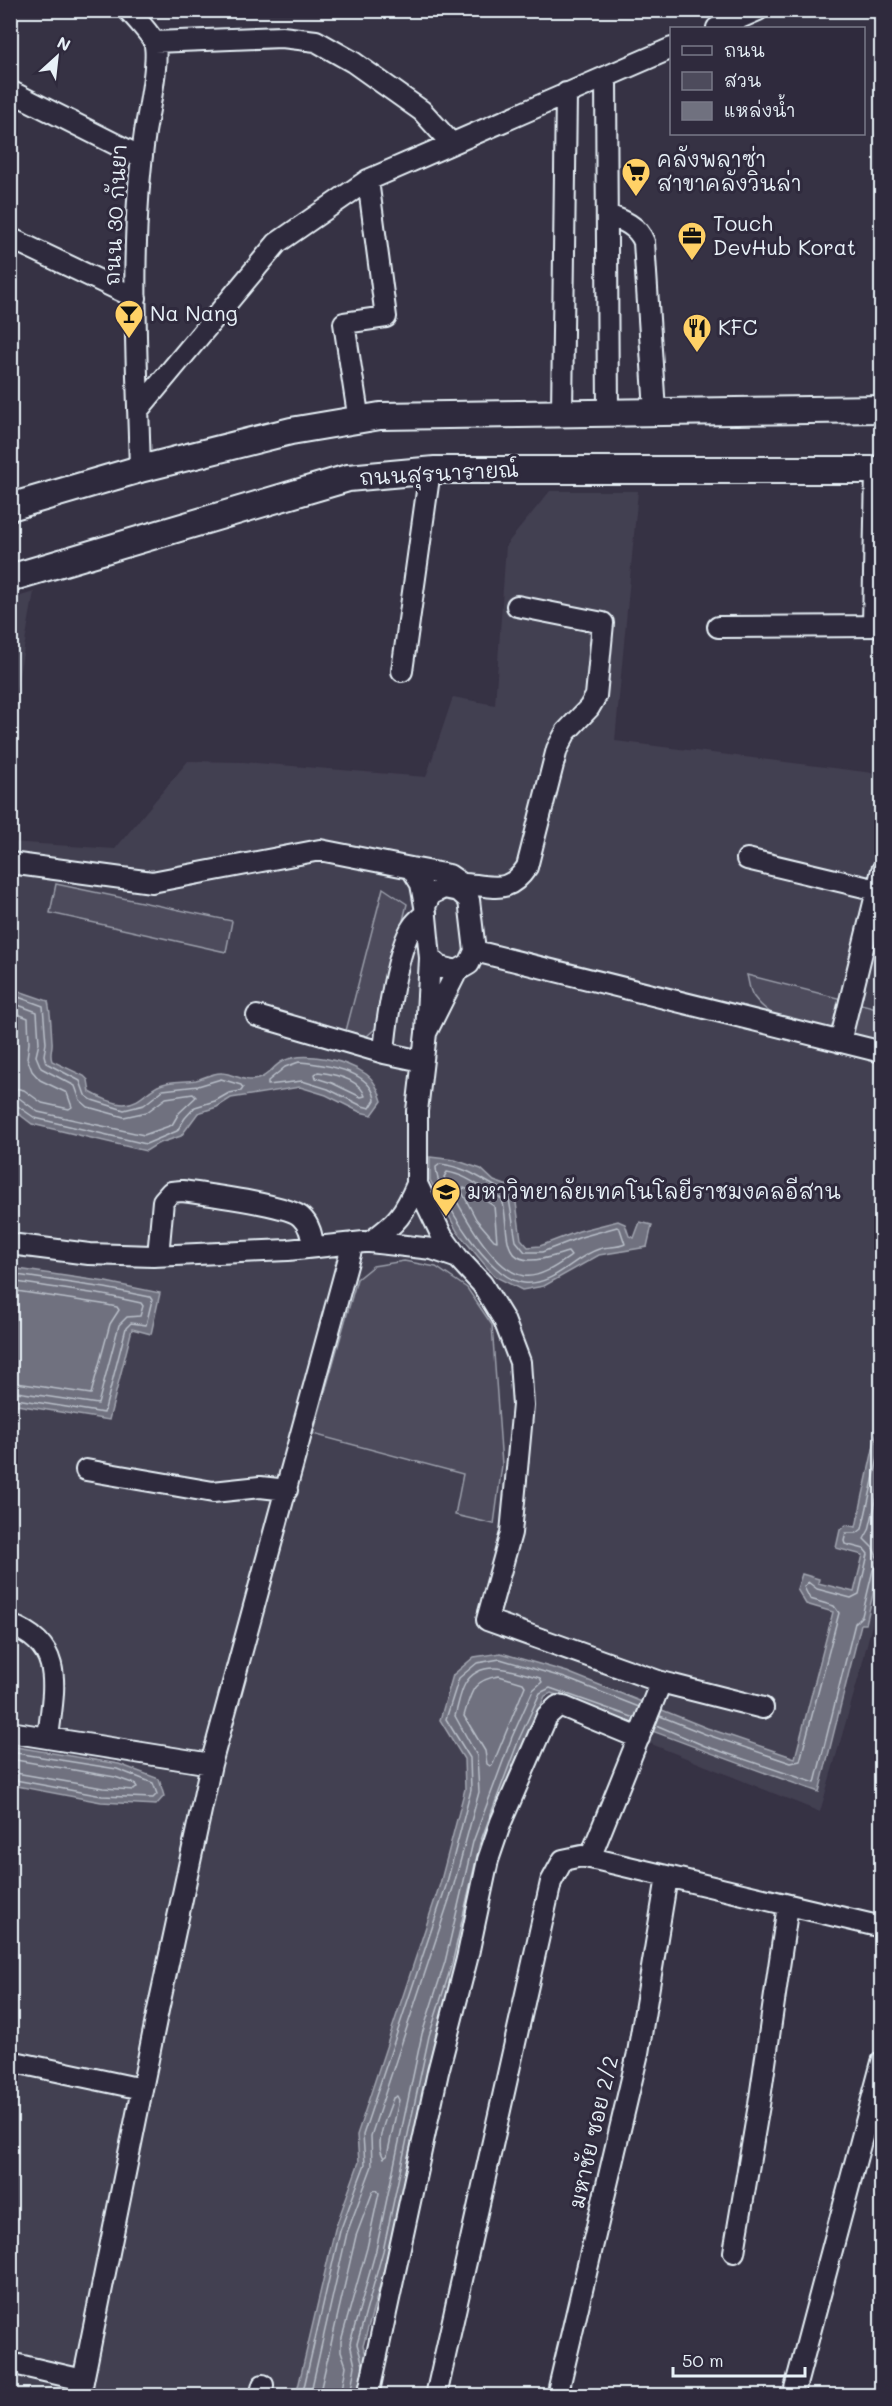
<svg xmlns="http://www.w3.org/2000/svg" width="892" height="2406" font-family="Mali,'Playpen Sans Thai',sans-serif">
  <style>
    .built { fill: #433f51 }
    .green { fill: #4d4b5c; stroke: #9a9eaa; stroke-width: 1.5 }
    .water { fill: #70717f; stroke: #a0a4af; stroke-width: 1.5 }
    .lines { fill: none; stroke-linecap: round; stroke-linejoin: round }
    .shore { stroke: #b8bec8; stroke-width: 1.5 }
    .minor-casing { stroke: #e8f1f8; stroke-width: 24 }
    .major-casing { stroke: #e8f1f8; stroke-width: 30 }
    .minor { stroke: #2f2a3d; stroke-width: 20 }
    .major { stroke: #2f2a3d; stroke-width: 26 }
    .labels { text-anchor: middle; stroke-width: 6; stroke-linejoin: round; paint-order: stroke }
    .poi-label { font-size: 21px; fill: #e8f1f8; stroke: #2f2a3d; text-anchor: start }
    .street-label { font-size: 21px; fill: #e8f1f8; stroke: #2f2a3d }
  </style>
  <rect width="100%" height="100%" fill="#363244"/>
  <filter id="ink" filterUnits="userSpaceOnUse"><feTurbulence type="fractalNoise" baseFrequency=".0167" numOctaves="2"/><feDisplacementMap in="SourceGraphic" scale="12" xChannelSelector="R" yChannelSelector="G"/><feConvolveMatrix kernelMatrix="1 2 1 2 8 2 1 2 1" color-interpolation-filters="sRGB"/></filter>
  <g filter="url(#ink)">
    <path class="built" d="M550,491h88l-23,250 266,33v813l-20,82 -41,143 -181,-73 -83,-30 -50,110 -134,576h-361l-1,-1553 105,7 73,-88 55,1 183,15 27,-80 42,8 11,-160z
      M34,592l-19,106 -4,29v-128z"/>
    <path class="green" d="M56,884l176,37 -6,31 -176,-39z
      M383,888l24,16 -30,123 -10,9 -21,-5z
      M747,975l134,34v39c-41,-11 -100,-15 -127,-51 -5,-6 -5,-15 -7,-22z
      M404,1261l32,6 31,21 25,37 10,140 -8,59 -39,-9 8,-41 -150,-40 44,-155 16,-13z"/>
    <path class="water" d="M10,988l38,13c3,13 3,27 4,40 1,7 -3,12 0,20l32,15 4,4 2,12c8,5 25,12 34,12 17,-1 23,-14 36,-19 10,-5 25,-3 36,-5 8,-2 18,-8 26,-7 13,1 22,10 36,6 11,-3 16,-14 25,-18 22,-11 64,0 83,13 9,6 13,17 16,27l-10,14 -12,-3 -34,-17 -26,-8 -69,11 -14,9 -19,6 -17,23 -24,8 -11,7 -114,-27 -21,-16z
      M430,1157l25,3 26,9 13,12 20,7 7,51 7,8 12,-1 39,-15 39,-10 7,3 4,12 5,2 6,-16 12,3 -5,22 -48,8 -55,31 -22,4 -28,-14 -37,-45 -27,-51z
      M11,1268l95,14 54,11 -9,41 -19,-5 -23,91 -98,-16z
      M881,1413v147l-15,64h-5l-42,168c-90,-31 -178,-66 -268,-99l-6,3 -20,46 -16,43 -74,252 -46,216 -26,93 7,19 -7,30 -67,1 39,-167 24,-67 -2,-27 83,-251 25,-95 -1,-30 -24,-39 13,-45 21,-18 27,-4 66,19 140,56 88,30 38,-146 -27,-8 -9,-15 5,-15 17,5 -1,4 36,9 9,-37 -27,-7 4,-18 6,-5 10,2z
      M10,1746l109,18 40,15 5,17 -8,9 -55,-3 -90,-17z"/>
    <g class="lines">
      <path class="shore" d="M10,994l33,12 3,37 -2,12 2,8 34,18 5,14 7,5 32,10 20,-5 19,-15 35,-4 23,-7 20,6 2,3 -2,3 -12,2 -14,8 -20,6 -10,11 -8,13 -31,13 -111,-26 -19,-13 -6,-2
        M10,1002l27,10 2,31 -3,13 5,12 34,18 5,14 8,7 36,10 23,-5 19,-14 27,-4 3,3 -17,16 -7,12 -28,10 -106,-23 -19,-14 -9,-2
        M10,1011l18,7 1,25 -2,15 5,13 8,9 27,13 5,14 -3,2 -27,-6 -18,-13 -14,-3
        M299,1062c24,2 73,8 76,38l-5,8 -8,-2 -34,-17 -26,-8 -34,4v-4l17,-14z
        M318,1072c16,2 42,7 47,24l-4,1 -29,-14 -16,-5 -1,-4z
        M440,1164c31,4 42,17 68,29l8,48 9,11h17l39,-15 36,-10 3,2 5,15c-8,4 -17,2 -26,5 -26,8 -45,37 -75,34 -33,-2 -88,-86 -88,-116z
        M447,1172c21,3 36,18 55,27 4,13 3,28 6,42 6,31 41,16 60,11l3,4c-13,9 -31,22 -47,20 -33,-5 -66,-72 -80,-99z
        M463,1188c8,1 23,13 31,18l3,35 -3,-1 -18,-21 -14,-27z
        M10,1274l95,14 45,9 2,3 -6,25 -15,-2 -5,5 -22,85 -94,-15
        M10,1281l94,14 37,8 2,3 -3,10 -13,1 -8,8 -21,79 -88,-13
        M10,1290l92,14 15,3 2,3 -9,14 -19,70 -81,-12
        M882,1475l-13,55 -5,9 9,9 4,9 5,1
        M499,1676l24,7 2,3 -32,78 -3,2 -3,-2 -2,-13 -21,-35c7,-24 8,-36 35,-40z
        M660,1716l45,18 86,29 9,-2 39,-148 -5,-7 -24,-7 -6,-12 4,-5 9,7 34,9 8,-4 9,-40 -4,-5 -19,-5 -1,-3 2,-8h11l5,-4 20,-88
        M656,1725l49,21 110,37 40,-160 7,-7 11,-46 3,-4 6,-1
        M10,1752l107,17 36,14 4,11 -4,4 -51,-2 -92,-17
        M10,1759l105,18 20,7 2,3 -3,3 -31,-2 -93,-16
        M397,2096l2,4 -12,56 -3,2c-11,-16 4,-43 9,-60z
        M363,2365l-6,-21 26,-93 46,-215 23,-72 28,-121 39,-104 21,-46 10,-5 85,30
        M302,2396l38,-165 25,-67 -2,-29 83,-249 25,-96 -1,-32 -24,-39 13,-41 18,-15 23,-4 65,19 74,29
        M310,2396l37,-163 25,-67 -1,-30 82,-248 26,-96 -2,-36 -22,-40c3,-10 5,-23 10,-32 16,-28 52,-12 75,-6l2,4 -9,8 -21,47 -39,105 -28,120 -23,72 -46,216 -26,93 5,23 -5,30
        M319,2396l37,-160 17,-45 4,-1 2,3 -12,55 -26,93v10l5,15 -5,30"/>
      <g class="minor-casing">
        <path id="minor" d="M128,10c6,6 23,25 26,32 6,17 -6,71 -9,90 -16,111 -8,225 -5,337
          M717,28l41,-18
          M154,42l128,-5 34,4 37,21 69,49 29,32
          M606,77l2,335
          M10,91l131,66
          M607,215c16,5 31,11 37,27l11,169
          M10,238l126,60
          M138,410l139,-167 91,-63 304,-132
          M562,412l4,-319
          M359,421l-15,-98 42,-6 -18,-137
          M873,626l3,-156
          M718,627l164,-1
          M402,671l28,-201
          M747,859l130,31
          M10,863l142,19 168,-32 91,18
          M465,884c30,2 43,11 62,-17l30,-118 9,-17 23,-24 7,-12 7,-73 -86,-17
          M444,888l15,3 10,9 6,51 -6,13 -12,7 -17,-4 -10,-9 -5,-52 6,-12z
          M425,906l-4,-22 -10,-16 38,7 16,11
          M475,951l407,101
          M430,958l-4,75 31,-62
          M257,1016l127,37
          M840,1042l42,-172
          M422,1061l-38,-8c2,-28 13,-105 29,-127 3,-5 9,-9 13,-13
          M417,1184c-13,30 -20,39 -47,58l62,7 26,9 -16,-22 -25,-52v-73l9,-78
          M10,1244l79,10 64,2 135,-6 76,-8
          M158,1256l5,-55 8,-9 11,-1c21,3 107,14 119,26 9,8 11,19 12,30
          M458,1258l24,26 22,36 16,42 3,43 -12,128 -24,87 174,62 102,26
          M86,1470l127,22 47,-5 27,3
          M10,1625c57,20 43,66 38,113
          M10,1732l201,32
          M590,1858l71,-176
          M10,2061l132,28
          M734,2252l25,-147 29,-200
          M10,2363l73,17
          M80,2396l78,-386 53,-246 142,-521
          M260,2396l3,-11
          M368,2396l70,-324 29,-113 21,-99 13,-38 46,-106 11,-10 6,1 75,31
          M436,2396l115,-514 12,-22 19,-4 300,71
          M557,2396l81,-343 29,-176
          M793,2396l89,-334"/>
      </g>
      <g class="major-casing">
        <path id="major" d="M10,507l130,-38 151,-38 89,-15 502,-7
          M10,578l338,-100 87,-8h447"/>
      </g>
      <use href="#minor" class="minor"/>
      <use href="#major" class="major"/>
    </g>
  </g>
  <defs>
    <g id="supermarket-pin" transform="scale(1.5)"><path d="M0 17L-7.5 6A9.5 9.5 0 1 1 7.5 6Z" fill="#ffd166" stroke="#2f2a3d"/><path d="M-6-5.5h2.5l.6 2H6L4.5 2H-2.5L-4.4-4H-6ZM-1.5 3.2a1.3 1.3 0 1 0 .1 0ZM3 3.2a1.3 1.3 0 1 0 .1 0Z" fill="#111"/></g>
    <g id="office-pin" transform="scale(1.5)"><path d="M0 17L-7.5 6A9.5 9.5 0 1 1 7.5 6Z" fill="#ffd166" stroke="#2f2a3d"/><path d="M-6-3h4V-5.5h4V-3h4V5H-6ZM-1-4.5V-3h2v-1.5ZM-6 0V1H6V0Z" fill="#111"/></g>
    <g id="bar-pin" transform="scale(1.5)"><path d="M0 17L-7.5 6A9.5 9.5 0 1 1 7.5 6Z" fill="#ffd166" stroke="#2f2a3d"/><path d="M-6-5H6L.8 .8V4.5H3.5V6h-7V4.5H-.8V.8Z" fill="#111"/></g>
    <g id="restaurant-pin" transform="scale(1.5)"><path d="M0 17L-7.5 6A9.5 9.5 0 1 1 7.5 6Z" fill="#ffd166" stroke="#2f2a3d"/><path d="M-5-6h1v4h1v-4h1v4h1v-4h1v5L-1.5 .5V6h-2V.5L-5-1ZM5-6V6H3V1.5H1.5Q1.5-4 5-6Z" fill="#111"/></g>
    <g id="university-pin" transform="scale(1.5)"><path d="M0 17L-7.5 6A9.5 9.5 0 1 1 7.5 6Z" fill="#ffd166" stroke="#2f2a3d"/><path d="M0-5L7-2L0 1L-7-2ZM-4 1L0 2.5L4 1V4Q0 6-4 4Z" fill="#111"/></g>
  </defs>
  <g fill-rule="evenodd">
    <use href="#supermarket-pin" x="636" y="172"/>
    <use href="#office-pin" x="692" y="236"/>
    <use href="#bar-pin" x="129" y="314"/>
    <use href="#restaurant-pin" x="697" y="328"/>
    <use href="#university-pin" x="446" y="1192"/>
  </g>
  <g class="labels">
    <g class="poi-label">
      <text x="657" y="167">คลังพลาซ่า<tspan x="657" dy="24">สาขาคลังวินล่า</tspan></text>
      <text x="713" y="231">Touch<tspan x="713" dy="24">DevHub Korat</tspan></text>
      <text x="150" y="321">Na Nang</text>
      <text x="718" y="335">KFC</text>
      <text x="467" y="1199">มหาวิทยาลัยเทคโนโลยีราชมงคลอีสาน</text>
    </g>
    <g class="street-label">
      <text transform="translate(116 215) rotate(-87)" y="7">ถนน 30 กันยา</text>
      <text transform="translate(439 474) rotate(-3)" y="7">ถนนสุรนารายณ์</text>
      <text transform="translate(594 2132) rotate(-77)" y="7">มหาชัย ซอย 2/2</text>
    </g>
  </g>
  <rect width="892" height="2406" fill="none" stroke="#2f2a3d" stroke-width="36"/>
  <rect x="18" y="18" width="856" height="2370" fill="none" stroke="#e8f1f8" stroke-width="2" filter="url(#ink)"/>
  <rect x="670" y="27" width="195" height="108" fill="#2f2a3d" stroke="#797a88" stroke-width="1.5"/>
  <rect x="682" y="46" width="30" height="9" fill="#2f2a3d" stroke="#797a88" stroke-width="1.5"/>
  <text x="724" y="57" font-size="18" fill="#e8f1f8">ถนน</text>
  <rect x="682" y="72" width="30" height="18" fill="#4d4b5c" stroke="#797a88" stroke-width="1.5"/>
  <text x="724" y="87" font-size="18" fill="#e8f1f8">สวน</text>
  <rect x="682" y="102" width="30" height="18" fill="#70717f" stroke="#797a88" stroke-width="1.5"/>
  <text x="724" y="117" font-size="18" fill="#e8f1f8">แหล่งน้ำ</text>
  <g transform="translate(57 57) rotate(27)" stroke="#2f2a3d" stroke-width="4.5" paint-order="stroke">
  <path d="M0-4.5L10 22L0 15L-10 22Z" fill="#e8f1f8"/>
  <text y="-9" font-size="16" font-weight="bold" text-anchor="middle" fill="#e8f1f8">N</text>
  </g>
  <path d="M673 2367v9h132v-9" fill="none" stroke="#e8f1f8" stroke-width="3"/>
  <text x="682" y="2367" font-size="18" fill="#e8f1f8" stroke="#2f2a3d" stroke-width="4.5" paint-order="stroke">50 m</text>
</svg>
